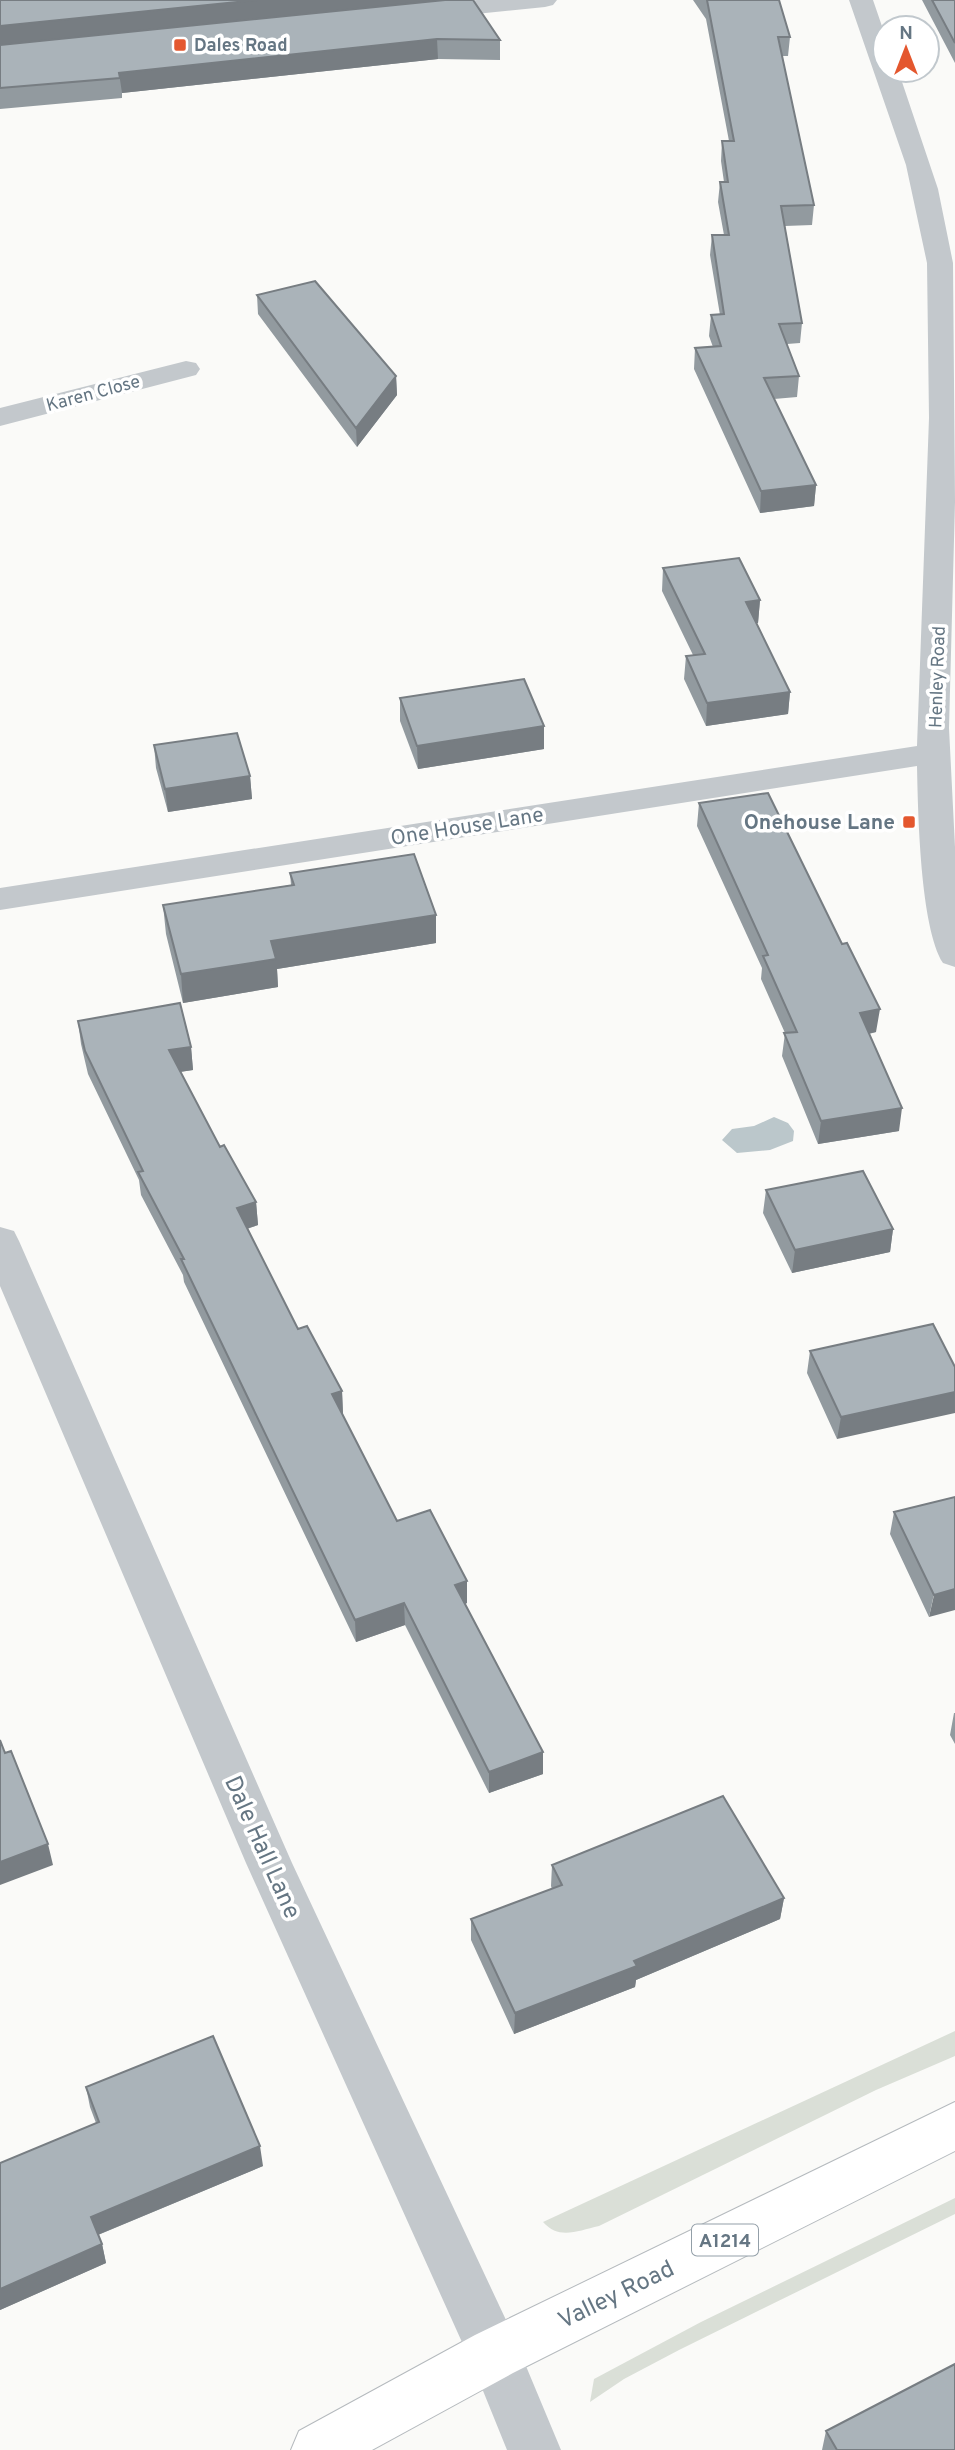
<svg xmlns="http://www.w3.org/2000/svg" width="955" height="2450" font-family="Overpass,sans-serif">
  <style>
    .green { fill: #dadfd7 }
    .water { fill: #bbc7cb }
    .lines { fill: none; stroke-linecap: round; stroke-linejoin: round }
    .major-casing { stroke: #b5babe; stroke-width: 2 }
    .minor { fill: #c3c8cc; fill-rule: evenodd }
    .major { fill: #fff; fill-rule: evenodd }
    .wall { fill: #929a9f }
    .shaded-wall { fill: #777d82 }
    .building { fill: #aab3b9; stroke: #777d82; stroke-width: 2 }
    .poi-dot { fill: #e4572e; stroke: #fff; stroke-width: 2.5 }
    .labels { text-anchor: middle; stroke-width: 7; stroke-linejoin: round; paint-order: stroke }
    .far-poi-label { font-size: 18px; font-weight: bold; fill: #657683; stroke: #fff; text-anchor: start }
    .far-street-label { font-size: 18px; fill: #657683; stroke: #fff }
    .shield { fill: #fff; stroke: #939fa8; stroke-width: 2 }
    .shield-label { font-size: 19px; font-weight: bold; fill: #657683 }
    .poi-label { font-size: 21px; font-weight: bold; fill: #657683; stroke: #fff; text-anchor: end }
    .street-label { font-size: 21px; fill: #657683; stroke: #fff }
    .near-street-label { font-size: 24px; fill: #657683; stroke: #fff }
  </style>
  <rect width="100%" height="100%" fill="#fafaf8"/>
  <path class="green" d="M955,2031v25l-79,34 -277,136c-22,5 -40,14 -56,-4z
    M955,2198v16l-276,136 -55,29 -34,23 4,-23 107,-57z"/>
  <path class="water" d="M774,1117l14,6 6,8 -1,10 -23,9 -33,3 -15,-13 10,-11 22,-3z"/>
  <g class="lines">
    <g class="major-casing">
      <path id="major" d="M955,2102v49l-442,222 -141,77h-81l8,-19 176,-96z"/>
    </g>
    <path class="minor" d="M477,0h80l-4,5 -8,2 -118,12 -8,-2 -4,-5 4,-5z
      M849,0h24l12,35v35h13l40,119 15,74 2,239 -6,226 6,119v120l-12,-4c-23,-36 -25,-152 -26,-197l-917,144v-22l917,-142 12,-328 -2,-155 -21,-98z
      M186,361l10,2 4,6 -4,6 -196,51v-18z
      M0,1227l14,4 5,10 273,622 221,472 48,115h-54l-32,-79 -229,-508 -246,-577z"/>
    <use href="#major" class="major"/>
  </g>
  <path class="wall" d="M0,0l500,40v20l-62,-1 -316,34v5l-122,11z
    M693,0h86l11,37 -2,19h-6l32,149 -2,20 -27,1 17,97 -2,20 -13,1 12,32 -2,21 -23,2 42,86 -2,21 -54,7 -66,-144 1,-21 18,-1 -4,-11 2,-21h9l-10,-60 2,-20h12l-6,-33 2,-20h4l-3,-21 1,-20h7l-23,-122z
    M922,0h33v63z
    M257,295l139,81 1,19 -40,52 -99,-133z
    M663,568l97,32 -2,23h-2l34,69 -2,22 -82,12 -22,-47 2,-23 7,-1 -31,-64z
    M400,698l144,51 -126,20 -18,-48z
    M154,745l96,31 2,23 -84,13 -12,-44z
    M699,803l177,229 -7,2 30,97 -81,13 -36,-88 3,-23 -24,-54 1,-11 -65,-142z
    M290,873l146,70 -159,26 1,18 -95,16 -17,-69 -3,-29 128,-20z
    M78,1021l113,26 2,23 -13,2 40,75 36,55 2,23 -11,4 51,100 44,62 1,23h-1l55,107 70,82 -2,1 78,148v22l-54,19 -84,-168 -49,17 -172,-360 -1,-7 -42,-80 -2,-15 -51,-106 -7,-30z
    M766,1190l127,39 -3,23 -98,21 -29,-60z
    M933,1324l-96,115 -30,-66 3,-22z
    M955,1497l-26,120 -39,-83 4,-22z
    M954,1713h1v31l-5,-9z
    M552,1865l232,33 -4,21 -144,61 -1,7 -121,47 -43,-94v-21l81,-30 -1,-3z
    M86,2087l177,79 -165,69 4,9 4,19 -106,47v-147l96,-40 -6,-16z
    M826,2431l129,19h-133z"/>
  <path class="shaded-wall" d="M257,0h194l-451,46v-20z
    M437,39l1,20 -316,34 -3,-20z
    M396,376l1,19 -40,52 -1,-19z
    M816,485l-2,21 -54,7 1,-22z
    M760,600l-2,23 -14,2 2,-23z
    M790,692l-2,22 -82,12 1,-23z
    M544,726v23l-126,20 -1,-23z
    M250,776l2,23 -84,13 -3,-23z
    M436,915v28l-159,26 1,18 -95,16 -2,-29 90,-33z
    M880,1009l-4,23 -20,4 4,-23z
    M191,1047l2,23 -21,3 -3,-23z
    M902,1108l-3,23 -81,13 3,-23z
    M256,1202l2,23 -19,6 -2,-23z
    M893,1229l-3,23 -98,21 3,-23z
    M342,1391l1,23 -9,3 -2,-23z
    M955,1392v21l-118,26 4,-22z
    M467,1581v22l-11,4 -1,-22z
    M955,1589v21l-26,7 5,-22z
    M404,1603l1,22 -49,17 -1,-22z
    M543,1752v22l-54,19v-21z
    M48,1844l5,21 -53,20v-23z
    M784,1898l-4,21 -144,61 -1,7 -121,47 1,-21 119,-52z
    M260,2146l3,20 -168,70 -4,-19z
    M102,2244l4,19 -106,47v-21z"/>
  <path class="building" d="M0,0h257l-257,26z
    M445,0h28l27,40 -63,-1 -318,34 1,5 -120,10v-43z
    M707,0h72l11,37h-12l36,168 -33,1 21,117 -23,1 20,52 -35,2 52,107 -55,6 -66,-143 26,-2 -10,-31 13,-1 -12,-79h17l-9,-53h8l-6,-41h12z
    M932,0h23v43z
    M315,281l81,95 -40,52 -99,-133z
    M739,558l21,42 -14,2 44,90 -83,11 -21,-47 19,-2 -42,-86z
    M524,679l20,47 -127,20 -17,-48z
    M237,733l13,43 -85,13 -11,-44z
    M768,793l74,151 5,-1 33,66 -20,4 42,95 -81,13 -37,-88 13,-1 -34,-76 5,-1 -69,-152z
    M414,854l22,61 -165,26 5,18 -95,15 -18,-69 131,-20 -4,-12z
    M180,1003l11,44 -22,3 51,97 4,-2 32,57 -19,6 61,121 9,-3 35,65 -10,3 65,127 33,-11 37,71 -12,4 88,167 -54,20 -85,-169 -49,17 -174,-361h3l-46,-87 5,-1 -58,-120 -7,-30z
    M863,1171l30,58 -98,21 -29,-60z
    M933,1324l22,43v25l-114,25 -31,-66z
    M955,1497v92l-21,6 -40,-83z
    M0,1740l5,13 6,-2 37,93 -48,18z
    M723,1796l61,102 -150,63 3,5 -122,47 -44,-94 91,-34 -10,-20z
    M213,2036l47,110 -169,71 11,27 -102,45v-126l99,-41 -13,-35z
    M955,2364v86h-118l-11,-19z"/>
  <g class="poi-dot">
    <rect x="173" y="38" width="14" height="14" rx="3.5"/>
    <rect x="902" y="815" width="14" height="14" rx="3.5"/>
  </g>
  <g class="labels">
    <g class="far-poi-label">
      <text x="194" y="51">Dales Road</text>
    </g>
    <g class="far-street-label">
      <text transform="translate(93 393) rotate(-15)" y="6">Karen Close</text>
      <text transform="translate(937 677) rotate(-88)" y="6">Henley Road</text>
    </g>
    <rect class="shield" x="692" y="2224.5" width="66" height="31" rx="5"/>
    <g class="shield-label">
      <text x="725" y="2247">A1214</text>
    </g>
    <g class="poi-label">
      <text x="895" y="829">Onehouse Lane</text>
    </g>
    <g class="street-label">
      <text transform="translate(467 826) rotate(-9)" y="7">One House Lane</text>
    </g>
    <g class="near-street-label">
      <text transform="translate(263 1847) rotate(66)" y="8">Dale Hall Lane</text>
      <text transform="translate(616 2294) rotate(-26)" y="8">Valley Road</text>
    </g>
  </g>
  <g transform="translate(906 49)"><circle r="33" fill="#ffffff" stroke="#c1c8cd" stroke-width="2"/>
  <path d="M0-5L12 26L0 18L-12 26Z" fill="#e4572e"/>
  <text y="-10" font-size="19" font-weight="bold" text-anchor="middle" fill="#657683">N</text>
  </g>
</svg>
